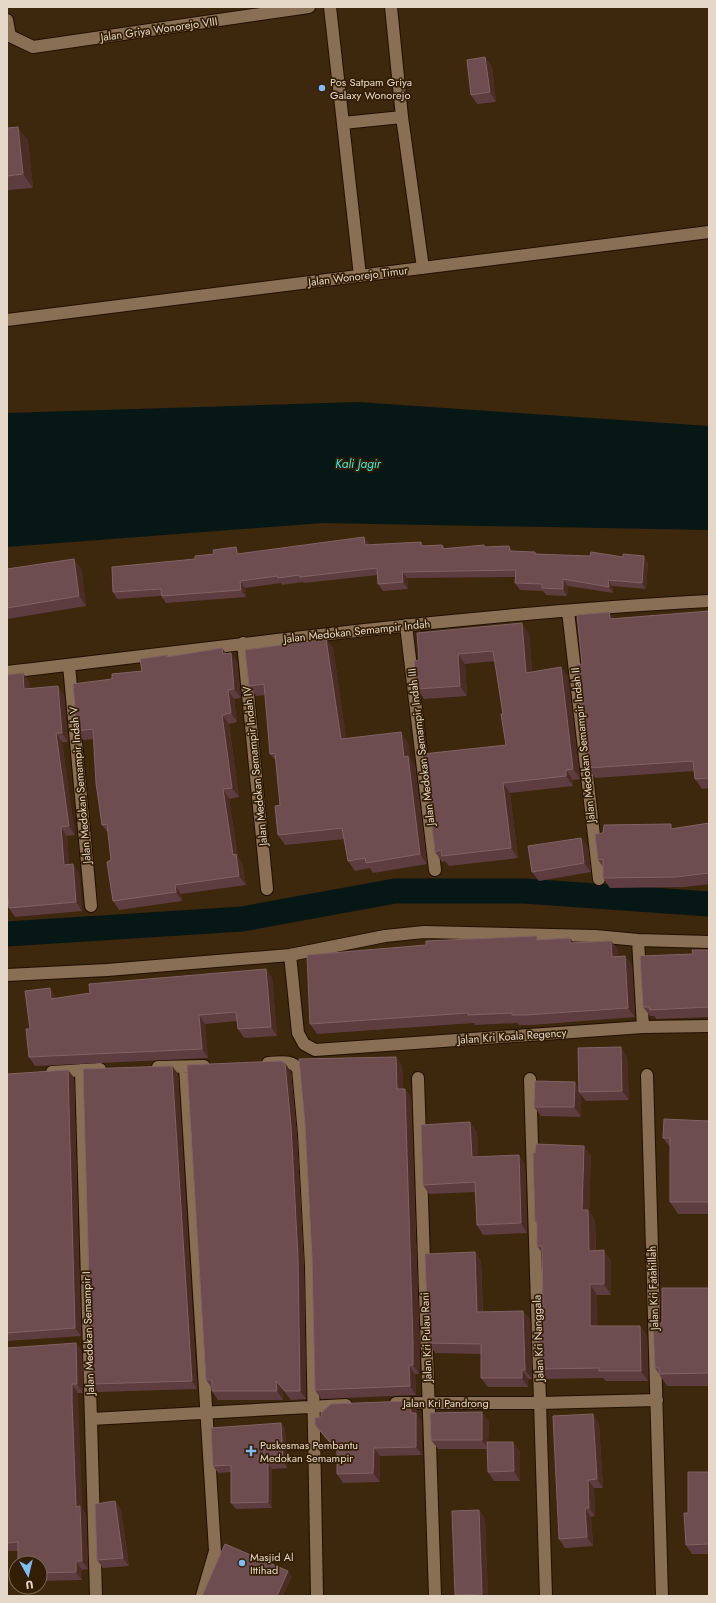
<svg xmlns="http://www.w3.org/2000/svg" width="716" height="1603" font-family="Jost,sans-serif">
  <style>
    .water { fill: #071716 }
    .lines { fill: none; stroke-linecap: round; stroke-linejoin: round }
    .canal { stroke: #071716; stroke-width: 25 }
    .minor-casing { stroke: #230f00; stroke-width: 14 }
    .minor { stroke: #897054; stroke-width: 12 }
    .wall { fill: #5e3d41 }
    .shaded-wall { fill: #4b2d26 }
    .building { fill: #6d4d50; stroke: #806363 }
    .poi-dot { fill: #7fbdfa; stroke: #331e03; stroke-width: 1.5 }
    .labels { text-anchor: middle; stroke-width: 3.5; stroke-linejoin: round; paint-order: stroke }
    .street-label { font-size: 11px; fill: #e6d8c9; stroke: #331e03 }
    .poi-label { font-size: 11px; fill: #e6d8c9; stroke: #331e03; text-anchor: start }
    .water-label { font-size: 12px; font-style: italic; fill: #38efe4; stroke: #331e03 }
  </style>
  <rect width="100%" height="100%" fill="#3d270d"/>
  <path class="water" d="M358,402l351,24v104l-386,-7 -316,24v-134z"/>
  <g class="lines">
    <path class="canal" d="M7,934l235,-15 153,-28h129l185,13"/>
    <g class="minor-casing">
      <path id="minor" d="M330,7l30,269
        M391,7l11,110 21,151
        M7,20l3,16 23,11 276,-40
        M343,123l59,-6
        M7,320l702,-88
        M568,611l31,268
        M406,625l29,245
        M243,643l24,246
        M69,665l22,241
        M7,672c234,-27 467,-59 702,-71
        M638,940l5,87
        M290,955l8,78 6,11 11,6 328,-23 66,-1
        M7,975l100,-5 183,-15 95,-19 39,-4 171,4 43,4 71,2
        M268,1063c11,0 24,-4 30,6l6,65 7,132 6,330
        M158,1067l46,-1
        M185,1067l30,484 -13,45
        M81,1070l15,526
        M52,1072l48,-3
        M647,1075l15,521
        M418,1078l17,518
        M530,1079l16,517
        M396,1403h144l117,-3
        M91,1419l255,-14"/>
    </g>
    <use href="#minor" class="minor"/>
  </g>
  <path class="wall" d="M485,57l7,10 4,35 -19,2 -6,-9z
    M7,128l21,12 5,48 -26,2z
    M364,537l5,7v1l52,-3 2,4 19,-1 3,3 39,-3 2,2 23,-1 4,5 24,3 111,8 -2,27 -34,-3 1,7 -45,-7 -1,10 -21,-1 -3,-4 -23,-1 -5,-7v-6l-108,1 1,11 -25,2 -5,-7v-9l-74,8 -1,-1 -21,3 -1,-2 -36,5 1,9 -80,6 -5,-7 -44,3 -4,-7 82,-33 45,-5z
    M81,568l5,38 -79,13v-50z
    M709,611v177l-7,1 -7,-10 -1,-8 -99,7 -7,-10 -6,-104 27,-52 5,7z
    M529,633l3,39 29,-5 7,10 12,102 -7,1v6l-63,7 8,65 -69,8 -4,-5 -3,1 -7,-10 71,-107 -3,-31 -8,-53 -30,3 2,32 -43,3 -7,-10 2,-29z
    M326,639l7,9 13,91 62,3 2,17 5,7 12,98 -54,9 -3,-5 -15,3 -7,-10 -4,-22 -59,6 -7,-10 2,-30 -4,-44 -6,-7 -5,-59 -9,1 -7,-10z
    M226,653l11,9 4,36 -7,1 3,23 -8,2 10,73 -10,2 9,58 4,6 4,22 -65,9 1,7 -63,9 -6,-9 -2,-41 -3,-27 -6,-8 -8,-86 -11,1 -6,-9 35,-52 30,-8 25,-16 1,2z
    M23,673l6,9 1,7 34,6 4,47h-6l13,93 -8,1 2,29 10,8 3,38 -67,6 -6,-9 -1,-9h-1v-224z
    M709,823v61l-25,3 -74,1 -7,-10v-11l-5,-7 76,-32z
    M581,838l7,9 3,25 -52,9 -7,-9z
    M540,940l33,3 38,-2 7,9v7l7,-1 7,10 3,51 -103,8h-13l-2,-2 -42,2 -1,-2 -157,11 -7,-10z
    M709,950v67l-53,2 -2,-3h-4l-7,-9z
    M272,977l5,59 -33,2 -6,-9 -1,-8 -32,3 3,34 -173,8 -6,-9 1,-28 26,-32v1z
    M627,1056l2,44 -43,1 -5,-6v22l-40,-1 -7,-9 45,-19z
    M396,1057l6,9 1,23h2l6,9 9,254 -1,22h-4l1,21 -95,4 -6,-9z
    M285,1063l6,9 6,63 7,131 2,133 -15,1 -9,-11 1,11h-65l-6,-9v-3l-6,-8z
    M172,1066l6,8 19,315 -99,3 -6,-8z
    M68,1070l6,8 7,258 -74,5v-267z
    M709,1121v93h-31l-8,-12v-55l-7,-9z
    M477,1132l1,25 47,7 2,69 -44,2 -6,-10 -2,-33 -46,2 -6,-9z
    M584,1146l7,10 -2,55 6,9 1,30 15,11v34h-14v31h43l7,10 1,45h-42l-3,-3 -56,1 -7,-10 3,-59 -1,-57 -5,-7v-22l-2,-3z
    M475,1252l6,9 2,51 40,-1 7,9 2,59h-4v8h-40l-7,-9v-24l-46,-1 -7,-10z
    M709,1288v98h-42l-12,-18 7,-45z
    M7,1348l75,3 1,42h-5v17l4,98 4,7 2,54 -6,1v10l-42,1v-18l-22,-12h-11z
    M417,1410v5l5,7v33l-42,1v26l-37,1 -6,-9v-22l-15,-18 -7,-9z
    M482,1412l7,10 -1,20 32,9v30h-26l-6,-9 -1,-23h-49l-7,-9z
    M281,1423l4,6 2,39 -15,1v39l-36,1 -5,-6v-31l-13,1 -5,-7z
    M599,1423l4,65h-9l1,28 -4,1 2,29 -28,2 -6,-9z
    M709,1472v82h-17l-6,-9 2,-32z
    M115,1501l6,9 8,56 -26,2 -6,-8z
    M479,1510l6,9 3,77h-32l-1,-1z"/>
  <path class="shaded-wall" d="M485,57l7,10 4,35 -6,-10z
    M18,127l10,13 5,48 -10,-14z
    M364,537l5,7 1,8 -5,-7z
    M509,546l5,6 -4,-1z
    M236,547l4,6 1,8 -4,-7z
    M644,556l4,6 -2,27 -4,-6z
    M74,559l7,9 5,38 -7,-10z
    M402,572l5,6 1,11 -5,-7z
    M563,579l5,7 -1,10 -4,-7z
    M608,580l4,6 1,7 -4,-6z
    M240,581l5,7 1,9 -5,-7z
    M609,612l7,10 -6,-3z
    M522,623l7,10 4,50 -7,-10z
    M326,639l7,9 15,101 -7,-10z
    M222,648l7,9 -6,-3z
    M231,653l6,9 4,36 -7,-9z
    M458,654l7,10 2,32 -7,-10z
    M561,667l7,10 12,102 -7,-10z
    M23,673l6,9 2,16 -7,-9z
    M58,686l6,9 4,47 -6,-9z
    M228,690l6,9 3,23 -6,-9z
    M222,715l7,9 10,73 -7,-9z
    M401,732l7,10 2,17 5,7 12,98 -7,-10 -16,-97z
    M56,733l6,9 13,93 -6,-9z
    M566,770l7,10v6l-7,-10z
    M503,783l7,10 8,65 -7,-10z
    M223,789l6,10 9,58 4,6 4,22 -7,-9 -6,-21z
    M61,827l6,9 3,38 -6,-9z
    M581,838l7,9 3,25 -7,-9z
    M73,864l6,9 3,38 -6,-9z
    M175,885l6,9 1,7 -6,-9z
    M570,938l7,10 -7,-5z
    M611,941l7,9 1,17 -7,-10z
    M625,956l7,10 3,51 -7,-9z
    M266,969l6,8 5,59 -6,-9z
    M50,988l6,9 2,11 -7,-9z
    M199,1015l6,9 3,34 -6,-9z
    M621,1047l6,9 2,44 -7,-9z
    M396,1057l6,9 2,32 -7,-9z
    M285,1063l6,9 6,63 7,131 2,133 -6,-8z
    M172,1066l6,8 19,315 -5,-8z
    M68,1070l6,8 7,258 -6,-8z
    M575,1082l6,9 -2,1 2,3v22l-7,-10z
    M405,1089l6,9 9,254 -1,22 -6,-9z
    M470,1122l7,10 2,34 -7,-9z
    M584,1146l7,10 -2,55 6,9 1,41 -7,-10 -7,-41z
    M519,1155l6,9 2,69 -6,-10z
    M604,1250l7,11v34l-7,-11z
    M475,1252l6,9 2,60 -6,-9z
    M590,1284l7,11 1,41 -8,-10z
    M523,1311l7,9 2,59 -7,-9z
    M640,1326l7,10 1,45 -7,-10z
    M76,1343l6,8 1,42 -6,-9z
    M409,1365l6,9 1,21 -6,-9z
    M522,1370l6,9v8l-6,-9z
    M276,1381l6,8 1,11 -6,-9z
    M72,1384l6,9 4,115 4,7 2,54 -6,-8 -6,-54z
    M410,1401l7,9v5l5,7v33l-6,-8 -5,-34z
    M482,1412l7,10 -1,27 -6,-9z
    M593,1414l6,9 4,65 -6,-9z
    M281,1423l4,6 2,39 -4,-7z
    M513,1442l7,9v30l-6,-10z
    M374,1448l6,8v26l-7,-9z
    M268,1463l4,6v39l-4,-6z
    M588,1480l6,8 1,28 -6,-8z
    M115,1501l6,9 8,56 -6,-8z
    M585,1508l6,9 2,29 -6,-9z
    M479,1510l6,9 3,77h-4l-2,-2z
    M76,1561l6,9v10l-6,-8z
    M288,1571l4,6 -9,19h-6z"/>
  <path class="building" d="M485,57l5,35 -19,3 -4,-35z
    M18,127l5,47 -16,2v-48z
    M364,537l1,8 56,-3v4l21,-1 1,4 41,-4v2l25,-1 1,5 25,1v2l55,2 1,-4 32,5v-3l21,2 -2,27 -34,-3 1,7 -46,-8v10l-21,-1v-4l-27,-1 1,-13 -114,2 1,10 -25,2 -1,-16 -77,9 -1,-2 -21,3 -1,-2 -37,5 1,9 -79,6 -1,-7 -48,3 -1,-25 83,-8v-3l19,-2 -1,-4 23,-3 1,7z
    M74,559l5,37 -72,12v-39z
    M709,611v167l-14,1 -2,-18 -105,7 -12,-103 6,-1 -5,-49 32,-3 1,7z
    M522,623l4,50 35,-6 12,102 -7,1v6l-63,7 8,65 -69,8 -1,-6 -6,2 -12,-98 83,-9 -5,-31h2l-10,-63 -35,3 2,32 -43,3 -3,-28 5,-1 -2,-27z
    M326,639l15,100 60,-7 3,25 4,-1 12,98 -54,9 -1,-5 -17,3 -6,-33 -64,7 -3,-29 5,-1 -5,-52 -5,1 -6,-70 -15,2 -4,-36z
    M222,648l1,6 8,-1 3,36 -6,1 3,23 -9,2 10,73 -9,1 10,66 3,-1 3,22 -64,9 1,7 -63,9 -6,-39 4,-2 -4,-36 -5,1 -6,-42 -3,-54 -16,2 -4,-47 39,-5v-5l30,-3 -2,-12 27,-4v2z
    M23,673l1,16 34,-3 4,47h-6l13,93 -8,1 3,38 9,-1 3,38 -67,6 -2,-19v-214z
    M709,823v50l-33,4 -73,1v-19l-5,1 -3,-26 8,-1 1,-8 67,-1v5z
    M581,838l3,25 -52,9 -4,-26z
    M537,936v4l33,-2v5l41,-2 1,16 13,-1 3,52 -103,7h-13v-2l-44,2v-2l-158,11 -3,-69 119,-10v-4z
    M692,950h17v57l-59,3 -1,-3h-6l-3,-51 53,-2z
    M266,969l5,58 -33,2 -2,-17 -37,3 3,34 -173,8 -3,-28h4l-5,-38 25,-3 1,11 39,-6 -1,-9z
    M621,1047l1,44 -43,1 -1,-44z
    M396,1057l1,32h8l8,254v22h-4l1,21 -95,4 -3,-133 -7,-133 -6,-65z
    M281,1061l4,2 6,63 7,132 2,133h-15l-9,-10 1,10h-65v-11h-6l-19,-315z
    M172,1066l20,315 -100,3 -9,-315z
    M68,1070l7,258 -68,5v-259z
    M535,1081l40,1 -1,25h-40z
    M664,1119l45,2v81h-39v-64h-7z
    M470,1122l2,35 47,-2 2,68 -44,2 -2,-43 -52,3 -2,-60z
    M536,1144l48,2 -2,64h6l1,41 15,-1v34h-14v42h50l1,45h-42v-3l-59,1 -2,-59h5l-1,-64h-5v-25h-2l-2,-68h2z
    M475,1252l2,60 46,-1 2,59h-3v8h-41v-34l-53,-1 -3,-89z
    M662,1288h47v85l-50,1v-6h-4l-2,-45h9z
    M76,1343l1,41h-5v18l4,105 4,-1 2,55h-6v11l-36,1v-10h-22v-21l-11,1v-195z
    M410,1401l1,12h5v34l-42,1 -1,25 -36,1v-24l-22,-25v-7l6,-1v-4l10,-9z
    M482,1412v28h-51l-1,-27z
    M593,1414l4,65 -9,1 1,28h-4l2,29 -28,2 -6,-123z
    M281,1423l2,38 -15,2v39l-37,1v-38l-18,1 -2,-38z
    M487,1442h26l1,29 -26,1z
    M688,1472h21v72l-23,1 -2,-32h4z
    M115,1501l8,57 -26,2 -2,-56z
    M479,1510l3,84 -27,1 -3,-84z
    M225,1544l63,27 -11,25h-75z"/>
  <g class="poi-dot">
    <circle cx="322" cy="88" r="4"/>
    <path d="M249 1445h4v4h4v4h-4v4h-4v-4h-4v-4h4z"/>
    <circle cx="242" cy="1563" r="4"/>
  </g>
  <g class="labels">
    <g class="street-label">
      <text transform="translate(159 29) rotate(-8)" y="4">Jalan Griya Wonorejo VIII</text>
      <text transform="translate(358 276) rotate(-7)" y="4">Jalan Wonorejo Timur</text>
      <text transform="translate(357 631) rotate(-6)" y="4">Jalan Medokan Semampir Indah</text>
      <text transform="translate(583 745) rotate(-96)" y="4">Jalan Medokan Semampir Indah II</text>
      <text transform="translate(421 747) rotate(-97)" y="4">Jalan Medokan Semampir Indah III</text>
      <text transform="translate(255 766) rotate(-96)" y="4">Jalan Medokan Semampir Indah IV</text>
      <text transform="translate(80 785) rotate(-95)" y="4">Jalan Medokan Semampir Indah V</text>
      <text transform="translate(512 1036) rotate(-4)" y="4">Jalan Kri Koala Regency</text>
      <text transform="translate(653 1288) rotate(-92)" y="4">Jalan Kri Fatahillah</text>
      <text transform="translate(88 1333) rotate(-92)" y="4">Jalan Medokan Semampir I</text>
      <text transform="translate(426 1337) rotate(-92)" y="4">Jalan Kri Pulau Rani</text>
      <text transform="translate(538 1338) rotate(-92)" y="4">Jalan Kri Nanggala</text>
      <text x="446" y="1407">Jalan Kri Pandrong</text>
    </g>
    <g class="poi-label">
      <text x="330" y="86">Pos Satpam Griya<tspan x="330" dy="13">Galaxy Wonorejo</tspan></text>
      <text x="260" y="1449">Puskesmas Pembantu<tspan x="260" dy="13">Medokan Semampir</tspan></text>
      <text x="250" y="1561">Masjid Al<tspan x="250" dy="13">Ittihad</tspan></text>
    </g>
    <g class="water-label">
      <text x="358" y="468">Kali Jagir</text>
    </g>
  </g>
  <rect width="716" height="1603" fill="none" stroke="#e6d8c9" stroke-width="16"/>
  <g transform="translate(28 1575) rotate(172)"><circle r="19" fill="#331e03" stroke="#7b6852"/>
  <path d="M0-3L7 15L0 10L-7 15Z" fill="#7fbdfa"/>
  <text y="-6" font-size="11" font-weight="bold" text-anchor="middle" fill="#e6d8c9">U</text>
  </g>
</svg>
